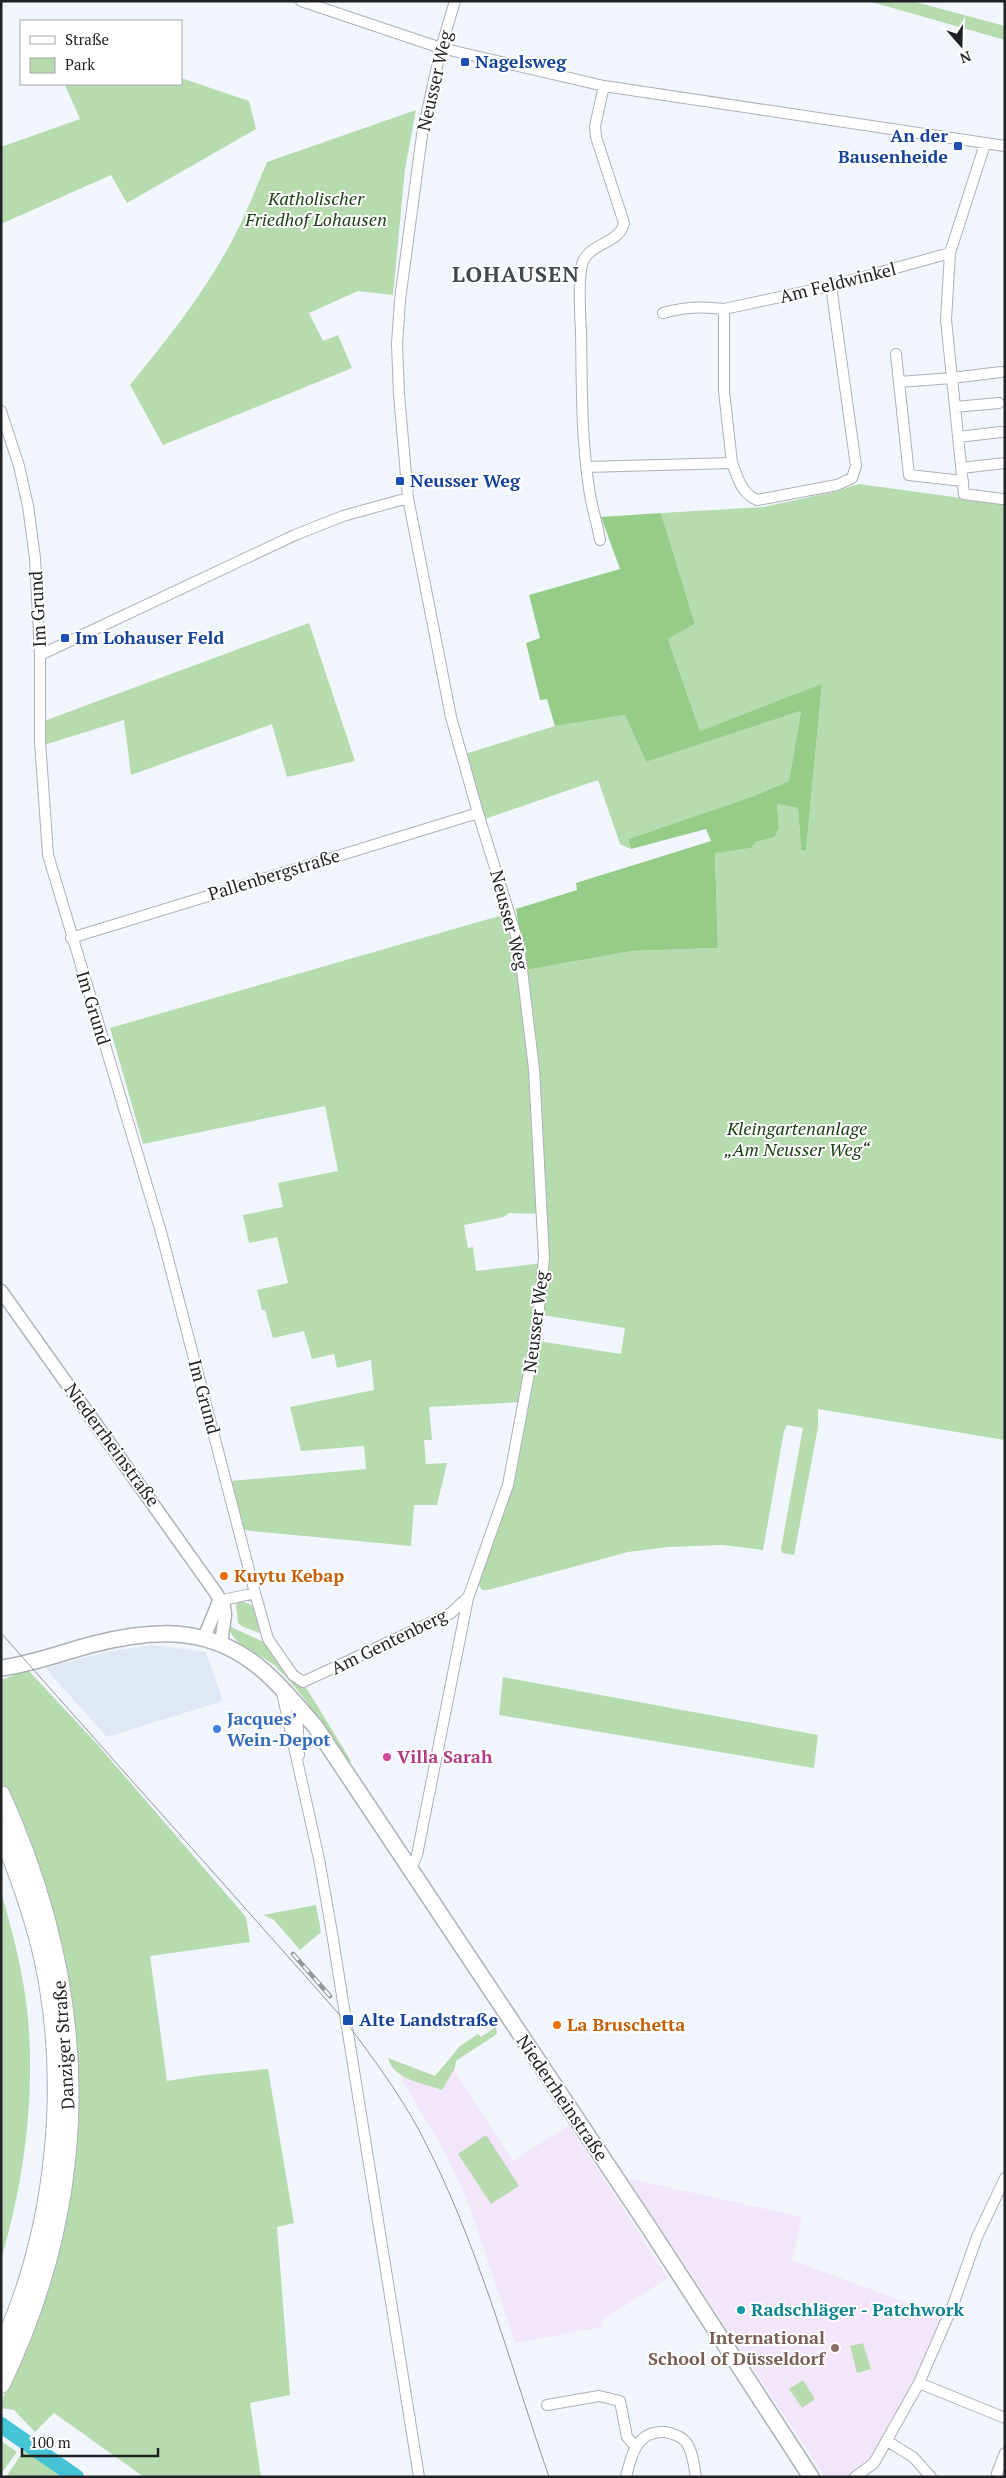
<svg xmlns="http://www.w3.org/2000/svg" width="1006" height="2478" font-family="'PT Serif',serif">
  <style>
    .built { fill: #dee9f5 }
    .education { fill: #f3e6fa }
    .green { fill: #b6dbae }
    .forest { fill: #95cd88 }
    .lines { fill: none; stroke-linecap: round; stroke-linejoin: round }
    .river { stroke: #45c4d7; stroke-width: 16 }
    .minor-casing { stroke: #acb1b8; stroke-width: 12 }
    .tertiary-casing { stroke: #acb1b8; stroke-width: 15 }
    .secondary-casing { stroke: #acb1b8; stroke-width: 18 }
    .trunk-casing { stroke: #acb1b8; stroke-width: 20 }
    .minor { stroke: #fff; stroke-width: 10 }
    .tertiary { stroke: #fff; stroke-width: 12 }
    .secondary { stroke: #fff; stroke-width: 15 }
    .trunk { stroke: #fff; stroke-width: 18 }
    .tram { stroke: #92969b; stroke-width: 1 }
    .rail-casing { stroke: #92969b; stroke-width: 4.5 }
    .rail { stroke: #fff; stroke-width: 2.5; stroke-dasharray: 8; stroke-linecap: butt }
    .transit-dot { fill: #1a4fb4; stroke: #fff; stroke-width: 2 }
    .food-dot { fill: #e8710a; stroke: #fff; stroke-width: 2 }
    .shop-dot { fill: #3f7fe0; stroke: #fff; stroke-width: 2 }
    .hotel-dot { fill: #d1479c; stroke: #fff; stroke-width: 2 }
    .culture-dot { fill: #0f9aa8; stroke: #fff; stroke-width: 2 }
    .education-dot { fill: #8d6e63; stroke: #fff; stroke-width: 2 }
    .labels { text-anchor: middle; stroke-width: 4; stroke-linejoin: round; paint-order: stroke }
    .transit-label { font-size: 18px; font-weight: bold; fill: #164399; stroke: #fff; text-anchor: start }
    .street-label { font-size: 18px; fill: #1f2124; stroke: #fff }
    .park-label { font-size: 18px; font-style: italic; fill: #1b4112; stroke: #fff }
    .food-label { font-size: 18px; font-weight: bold; fill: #c56008; stroke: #fff; text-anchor: start }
    .shop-label { font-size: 18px; font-weight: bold; fill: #366cbe; stroke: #fff; text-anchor: start }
    .hotel-label { font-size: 18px; font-weight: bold; fill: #b23c85; stroke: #fff; text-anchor: start }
    .culture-label { font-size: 18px; font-weight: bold; fill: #0d838f; stroke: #fff; text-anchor: start }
    .education-label { font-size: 18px; font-weight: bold; fill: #785e54; stroke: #fff; text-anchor: end }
    .district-label { font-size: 22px; font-weight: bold; letter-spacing: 1px; fill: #43484d; stroke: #fff }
  </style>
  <rect width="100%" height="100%" fill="#f1f6fd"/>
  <path class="built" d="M152,1645l54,7 17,49 -116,36 -62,-69 66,-17z"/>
  <path class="education" d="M454,2070l59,91 56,-36 99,153 -64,41 -1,8 -88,16 -46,-138 -24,-53 -46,-77 43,15z
    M627,2178l175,39 -10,43 151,56 -27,64 -43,80 -25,17h-23z"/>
  <path class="green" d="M868,1h44l93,25v14z
    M181,78l68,23 7,28 -129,74 -16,-28 -110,49v-77l79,-28 -15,-34 116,-1z
    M416,110l-11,59 -12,126 -35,-4 -49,22 14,28 15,-6 14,33 -189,77 -33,-60c41,-50 82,-102 110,-160 10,-21 18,-42 27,-63z
    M859,484l146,20v936l-187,-31v18l-24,128 -12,-2 -1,-4 22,-121 -16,-3 -3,6 -21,119 -40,-5 -55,2 -40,5 -140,38h-6l-5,-8 35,-97 26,-144 83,13 4,-26 -83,-13 -16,-345 106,-19 86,-3 -3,-96 36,-4 5,-6 19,-5 4,-9 -2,-24 21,4 3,42 5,1 16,-166 -122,46 -32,-92 27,-15 -34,-111 102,-6 70,-15z
    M309,623l46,138 -68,16 -15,-53 -141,51 -7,-55 -80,25v-24z
    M801,711l-12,70 -38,16 -123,42 3,10 -11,-5 -22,-64 -113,39 -20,-65 90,-28 70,-11 21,47z
    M506,914c30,95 28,201 34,300l-31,-1 -5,4 -40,8 4,23 5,-1 3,24 67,-8 -20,139 -94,5 3,33h-8l2,24 21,-1 -10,42h-23l-3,41 -169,-16 -12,-49 136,-12 -2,-23 -63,5 -11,-44 84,-17 -3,-30 -34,8 -3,-14 -22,5 -8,-28 -31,7 -8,-28h-3l-5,-20 31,-7 -11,-46 -28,6 -6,-28 40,-8 -5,-24 60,-12 -13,-65 -182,38 -33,-116z
    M242,1601l12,5 6,27 -17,-6 -5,-4 -2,-20z
    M229,1626l37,17 21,34 20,12 44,72 -2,2c-23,-33 -45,-70 -75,-98 -14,-11 -43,-20 -45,-39z
    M28,1670l69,74 149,173 4,25 -100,14 17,125 38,-6 63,-6 26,154 -17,4 13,168 -40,8 11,74h-117l-90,-64 -19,19 -21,-22 -13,-2v-6l19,-39 42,-123 11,-67 2,-74 -69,-307 -5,-13v-99z
    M503,1677l315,58 -4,33 -315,-53z
    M1,1892c12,41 23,84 27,126 7,79 -4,165 -27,241z
    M316,1905l5,27 -21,18 -26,-30 -11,-5z
    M496,2027l1,7 -41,27 -1,7 -13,22c-18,-7 -49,-10 -54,-32l47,18 25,-30 18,-12 3,3z
    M486,2135l33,51 -28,18 -33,-50z
    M863,2343l8,26 -14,4 -7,-27z
    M803,2380l12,19 -13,9 -13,-19z
    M1,2441l16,11 -16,22z
    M27,2446l44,31h-65z"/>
  <path class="forest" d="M661,513l34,111 -27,15 32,92 122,-47 -16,167 -5,-1 -3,-42 -21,-4 2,24 -4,9 -19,5 -5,6 -36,5 3,95 -86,3 -106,19 -10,-61 61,-19 -1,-7 135,-42 -5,-12 -75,20 -3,-10 123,-42 38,-16 12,-70 -155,51 -21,-47 -70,11 -8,-27 -7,1 -14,-57 14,-5 -11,-43 91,-26 -19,-52z"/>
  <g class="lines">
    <path class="river" d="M1,2425l75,52"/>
    <g class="minor-casing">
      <path id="minor" d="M301,1l140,47 163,38 401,60
        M985,144l-35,109 -4,67 6,58 49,-6
        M663,313c20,-6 40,-7 61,-4
        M896,354l3,28
        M955,407l44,-4
        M1,411l18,55 9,40 7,52 5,97v86l8,114 113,377 94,361
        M958,437l43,-5
        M732,463l-8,-72v-82l107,-23 119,-33
        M586,467l146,-4c6,15 9,30 25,37l80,-15 15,-7 4,-12 -25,-180
        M961,468l44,-5
        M963,481l-54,-6 -10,-93 53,-4 12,116 38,5
        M600,540c-3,-18 -9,-35 -11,-52 -8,-52 -7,-104 -8,-156 -1,-18 -3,-52 1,-68 6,-21 38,-20 42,-41l-28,-86 -1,-11 9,-40
        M40,655l255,-120 48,-19 65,-18
        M71,938l407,-125
        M219,1601l36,-8 13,46 25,36 10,7 148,-69 16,-15
        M281,1688l38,171 13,74 87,544
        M297,1706l2,49
        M300,1749c5,-8 14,-10 24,-10
        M411,1869l6,-14 51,-257 40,-113 28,-149 8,-78 -10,-189 -15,-124 -41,-132 -27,-96 -43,-219 -9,-104 -2,-50 3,-44 22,-165 19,-87 14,-47
        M919,2383l86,35
        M547,2405l52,-9 21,5 7,36 8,9
        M887,2441l26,16 18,20
        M997,2473l8,-20
        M626,2477c5,-22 11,-47 39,-45 7,1 17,5 21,10 7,10 8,24 10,35
        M855,2477l19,-14 45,-80 34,-78 24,-68 28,-59"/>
    </g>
    <g class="tertiary-casing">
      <path id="tertiary" d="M1,1291l215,302 8,14 1,8 -4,28
        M204,1638l15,-37"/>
    </g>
    <g class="secondary-casing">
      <path id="secondary" d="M1,1668c32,-4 62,-16 93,-24 64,-16 120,-18 172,29 18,16 33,35 49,53l333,500 163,251"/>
    </g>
    <g class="trunk-casing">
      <path id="trunk" d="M1,1795c89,197 94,393 0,589
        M1,1831c17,41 32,82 42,126 28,128 13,274 -42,393"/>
    </g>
    <use href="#minor" class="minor"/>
    <use href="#tertiary" class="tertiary"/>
    <use href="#secondary" class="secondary"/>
    <use href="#trunk" class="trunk"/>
    <path class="tram" d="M1,1633l345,389c27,36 53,71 74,110 57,108 89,229 129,345"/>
    <g class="rail-casing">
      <path id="rail" d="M293,1954l37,42"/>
    </g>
    <use href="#rail" class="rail"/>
  </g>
  <g class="transit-dot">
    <rect x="460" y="57" width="10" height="10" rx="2.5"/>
    <rect x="953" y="141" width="10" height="10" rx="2.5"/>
    <rect x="395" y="476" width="10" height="10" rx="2.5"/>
    <rect x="60" y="633" width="10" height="10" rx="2.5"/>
    <rect x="342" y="2014" width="12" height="12" rx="2.5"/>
  </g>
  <g class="food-dot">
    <circle cx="224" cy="1576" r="5"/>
    <circle cx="557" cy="2025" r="5"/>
  </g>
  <circle class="shop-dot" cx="217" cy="1729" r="5"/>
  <circle class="hotel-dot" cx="387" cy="1757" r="5"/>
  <circle class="culture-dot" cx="741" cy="2310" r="5"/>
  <circle class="education-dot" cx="835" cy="2348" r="5"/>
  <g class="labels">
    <g class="transit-label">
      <text x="475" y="68">Nagelsweg</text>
      <text x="948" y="142" text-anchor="end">An der<tspan x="948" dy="21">Bausenheide</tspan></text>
      <text x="410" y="487">Neusser Weg</text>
      <text x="75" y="644">Im Lohauser Feld</text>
      <text x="359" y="2026">Alte Landstraße</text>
    </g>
    <g class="street-label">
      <text transform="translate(435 81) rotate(-77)" y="6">Neusser Weg</text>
      <text transform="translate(838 283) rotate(-14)" y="6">Am Feldwinkel</text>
      <text transform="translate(38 609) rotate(-93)" y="6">Im Grund</text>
      <text transform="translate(274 875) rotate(-17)" y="6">Pallenbergstraße</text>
      <text transform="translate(509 920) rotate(75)" y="6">Neusser Weg</text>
      <text transform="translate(93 1008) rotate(73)" y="6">Im Grund</text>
      <text transform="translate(536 1322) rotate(-83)" y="6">Neusser Weg</text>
      <text transform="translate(204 1397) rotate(75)" y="6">Im Grund</text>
      <text transform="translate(112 1445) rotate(54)" y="6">Niederrheinstraße</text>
      <text transform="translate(389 1642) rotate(-26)" y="6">Am Gentenberg</text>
      <text transform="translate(64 2045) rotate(-94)" y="6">Danziger Straße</text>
      <text transform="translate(562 2098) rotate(56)" y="6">Niederrheinstraße</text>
    </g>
    <g class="park-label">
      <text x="316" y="205">Katholischer<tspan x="316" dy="21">Friedhof Lohausen</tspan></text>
      <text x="797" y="1135">Kleingartenanlage<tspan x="797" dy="21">„Am Neusser Weg“</tspan></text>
    </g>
    <g class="food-label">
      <text x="234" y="1582">Kuytu Kebap</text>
      <text x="567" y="2031">La Bruschetta</text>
    </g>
    <g class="shop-label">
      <text x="227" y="1725">Jacques’<tspan x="227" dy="21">Wein-Depot</tspan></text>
    </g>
    <g class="hotel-label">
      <text x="397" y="1763">Villa Sarah</text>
    </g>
    <g class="culture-label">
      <text x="751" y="2316">Radschläger - Patchwork</text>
    </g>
    <g class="education-label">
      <text x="825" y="2344">International<tspan x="825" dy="21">School of Düsseldorf</tspan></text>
    </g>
    <g class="district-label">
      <text x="516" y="282">LOHAUSEN</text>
    </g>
  </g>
  <rect width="1006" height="2478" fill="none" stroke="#1f2124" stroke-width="5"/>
  <rect x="20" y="20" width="162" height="65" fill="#ffffff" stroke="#a5a6a7"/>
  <rect x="30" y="36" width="25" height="8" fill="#ffffff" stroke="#a5a6a7"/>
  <text x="65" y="45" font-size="15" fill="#1f2124">Straße</text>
  <rect x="30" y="58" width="25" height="15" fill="#b6dbae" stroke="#a5a6a7"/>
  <text x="65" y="70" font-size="15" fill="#1f2124">Park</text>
  <g transform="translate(961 45) rotate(160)" stroke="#ffffff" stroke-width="4" paint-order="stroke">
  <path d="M0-4L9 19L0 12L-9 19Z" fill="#1f2124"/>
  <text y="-8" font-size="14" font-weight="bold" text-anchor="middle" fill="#1f2124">N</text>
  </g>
  <path d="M22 2448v8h136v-8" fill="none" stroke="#1f2124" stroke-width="2.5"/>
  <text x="30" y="2448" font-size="15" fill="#1f2124" stroke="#ffffff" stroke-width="4" paint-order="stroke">100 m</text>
</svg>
